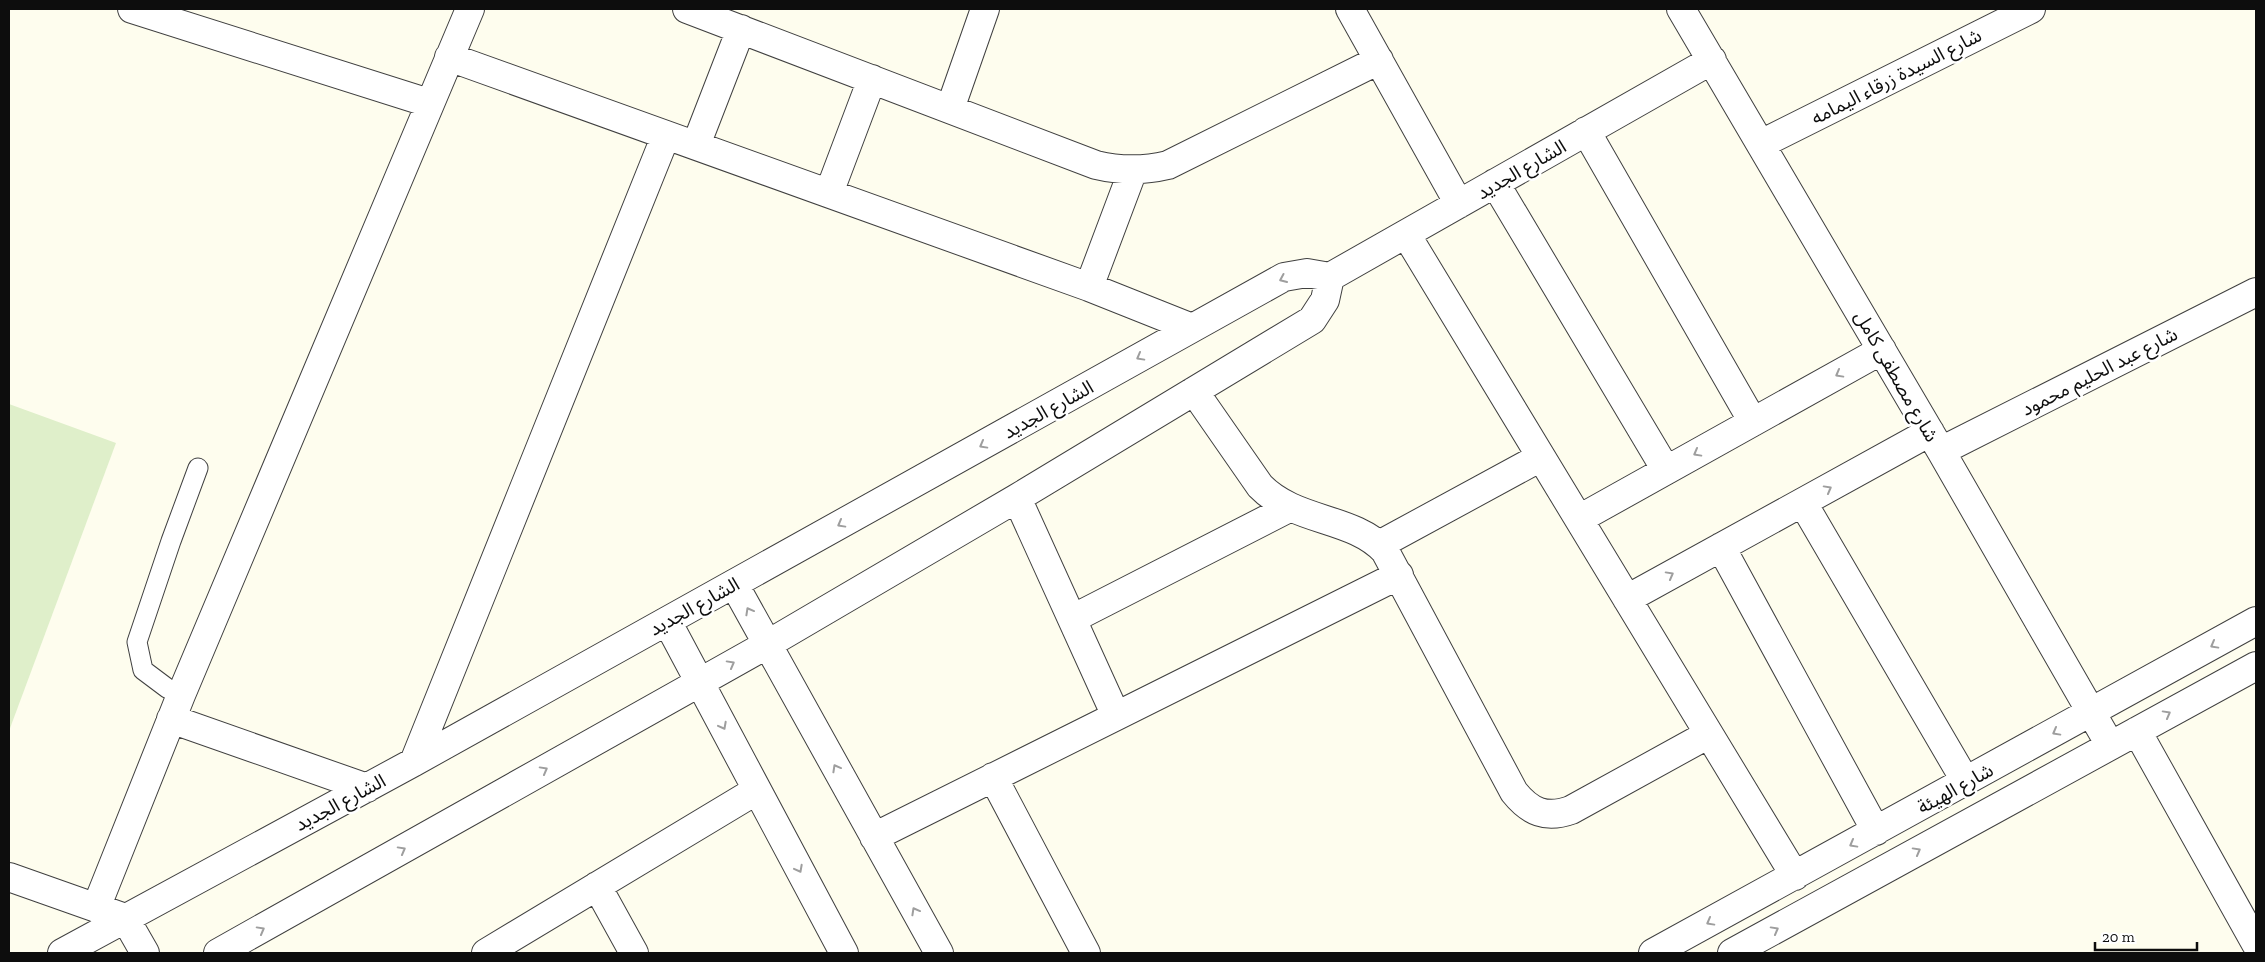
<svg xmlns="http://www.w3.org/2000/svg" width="2265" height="962" font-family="'Zilla Slab','Noto Sans Arabic',serif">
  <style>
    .pitch { fill: #dfefca }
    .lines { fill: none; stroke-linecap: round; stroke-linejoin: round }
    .lane-casing { stroke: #404040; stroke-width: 21 }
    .street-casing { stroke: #404040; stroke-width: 30 }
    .lane { stroke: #fff; stroke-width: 19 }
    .street { stroke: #fff; stroke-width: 28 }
    .oneway { stroke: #9e9e9e }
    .labels { text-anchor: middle; stroke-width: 5; stroke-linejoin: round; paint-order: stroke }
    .street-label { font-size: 19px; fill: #0d0d0d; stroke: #fff }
  </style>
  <rect width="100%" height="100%" fill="#fefdee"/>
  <path class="pitch" d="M9,404l107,39 -107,288z"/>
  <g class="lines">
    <g class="lane-casing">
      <path id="lane" d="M181,695l-14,-7 -24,-18 -6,-28 34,-101 27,-73"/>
    </g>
    <g class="street-casing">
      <path id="street" d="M132,9l297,94
        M687,9l409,156c25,6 47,6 72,0l211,-105
        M1350,9l109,195
        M1681,9l260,442 169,294
        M449,57l640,230 103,41
        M950,109l35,-100
        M1586,131l167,291
        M1761,144l270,-135
        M696,145l45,-116
        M1495,183l171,287
        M829,193l43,-114
        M1406,234l389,642
        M1089,287l44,-117
        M1194,391l66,95c36,37 92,30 125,65l129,241c16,20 32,27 57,18l138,-76
        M1941,451l315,-159
        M1017,498l99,218
        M1803,503l163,279
        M1579,519l303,-169
        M1379,545l162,-88
        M1721,547l155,284
        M734,584l205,369
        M1627,599l303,-167
        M1072,619l217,-111
        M667,621l177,332
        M171,719l196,69
        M2137,731l119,213
        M414,762l252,-627
        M993,777l93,176
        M874,837l525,-262
        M9,877l116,41 20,35
        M597,886l37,67
        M96,908l85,-213 289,-686
        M62,953l352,-191 870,-485 23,-4 23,4 382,-217
        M218,953l550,-309 249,-146 295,-178 13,-20 5,-23
        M486,953l271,-163
        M1653,953l603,-332
        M1732,953l524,-287"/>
    </g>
    <use href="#lane" class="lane"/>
    <use href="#street" class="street"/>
  </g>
  <defs><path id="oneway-chevron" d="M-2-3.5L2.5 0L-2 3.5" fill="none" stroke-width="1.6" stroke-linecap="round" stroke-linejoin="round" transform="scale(1.25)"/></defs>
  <g class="oneway">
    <use href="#oneway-chevron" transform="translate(1283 279) rotate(156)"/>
    <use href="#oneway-chevron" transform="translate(1140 357) rotate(151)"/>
    <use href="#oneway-chevron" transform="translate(1839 374) rotate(151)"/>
    <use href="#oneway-chevron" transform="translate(983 445) rotate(151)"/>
    <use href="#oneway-chevron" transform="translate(1697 453) rotate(151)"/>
    <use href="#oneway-chevron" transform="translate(1828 489) rotate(-29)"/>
    <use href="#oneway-chevron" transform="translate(841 524) rotate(151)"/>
    <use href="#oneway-chevron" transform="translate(1670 575) rotate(-29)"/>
    <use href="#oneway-chevron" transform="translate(749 611) rotate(-119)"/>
    <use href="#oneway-chevron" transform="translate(2214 645) rotate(151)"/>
    <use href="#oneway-chevron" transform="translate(731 664) rotate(-29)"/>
    <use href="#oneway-chevron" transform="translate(2167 714) rotate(-29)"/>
    <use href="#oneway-chevron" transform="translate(723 726) rotate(62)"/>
    <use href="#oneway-chevron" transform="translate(2056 732) rotate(151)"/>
    <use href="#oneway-chevron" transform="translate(836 768) rotate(-119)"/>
    <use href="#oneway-chevron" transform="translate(544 770) rotate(-29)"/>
    <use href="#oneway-chevron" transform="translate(1853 844) rotate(151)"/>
    <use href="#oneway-chevron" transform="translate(402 850) rotate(-29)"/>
    <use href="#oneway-chevron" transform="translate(1917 851) rotate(-29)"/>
    <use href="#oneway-chevron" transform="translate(799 869) rotate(62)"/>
    <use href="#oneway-chevron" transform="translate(915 911) rotate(-119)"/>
    <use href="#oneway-chevron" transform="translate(1710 922) rotate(151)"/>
    <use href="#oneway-chevron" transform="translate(261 930) rotate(-29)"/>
    <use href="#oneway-chevron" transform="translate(1775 930) rotate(-29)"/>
  </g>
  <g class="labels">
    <g class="street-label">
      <text transform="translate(1896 76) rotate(-27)" y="7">شارع السيدة زرقاء اليمامه</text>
      <text transform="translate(1521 169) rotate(-30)" y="7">الشارع الجديد</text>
      <text transform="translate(2099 371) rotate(-27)" y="7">شارع عبد الحليم محمود</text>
      <text transform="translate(1897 376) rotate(60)" y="7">شارع مصطفى كامل</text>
      <text transform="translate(1048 409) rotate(-29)" y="7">الشارع الجديد</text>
      <text transform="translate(694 606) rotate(-29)" y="7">الشارع الجديد</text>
      <text transform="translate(1955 788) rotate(-29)" y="7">شارع الهيئة</text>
      <text transform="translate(340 802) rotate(-28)" y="7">الشارع الجديد</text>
    </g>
  </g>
  <rect width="2265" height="962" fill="none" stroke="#0d0d0d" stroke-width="20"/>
  <path d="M2095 942v8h102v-8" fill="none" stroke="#0d0d0d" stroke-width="2.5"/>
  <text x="2102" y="942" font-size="15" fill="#0d0d0d" stroke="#ffffff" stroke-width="4" paint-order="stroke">20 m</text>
</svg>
